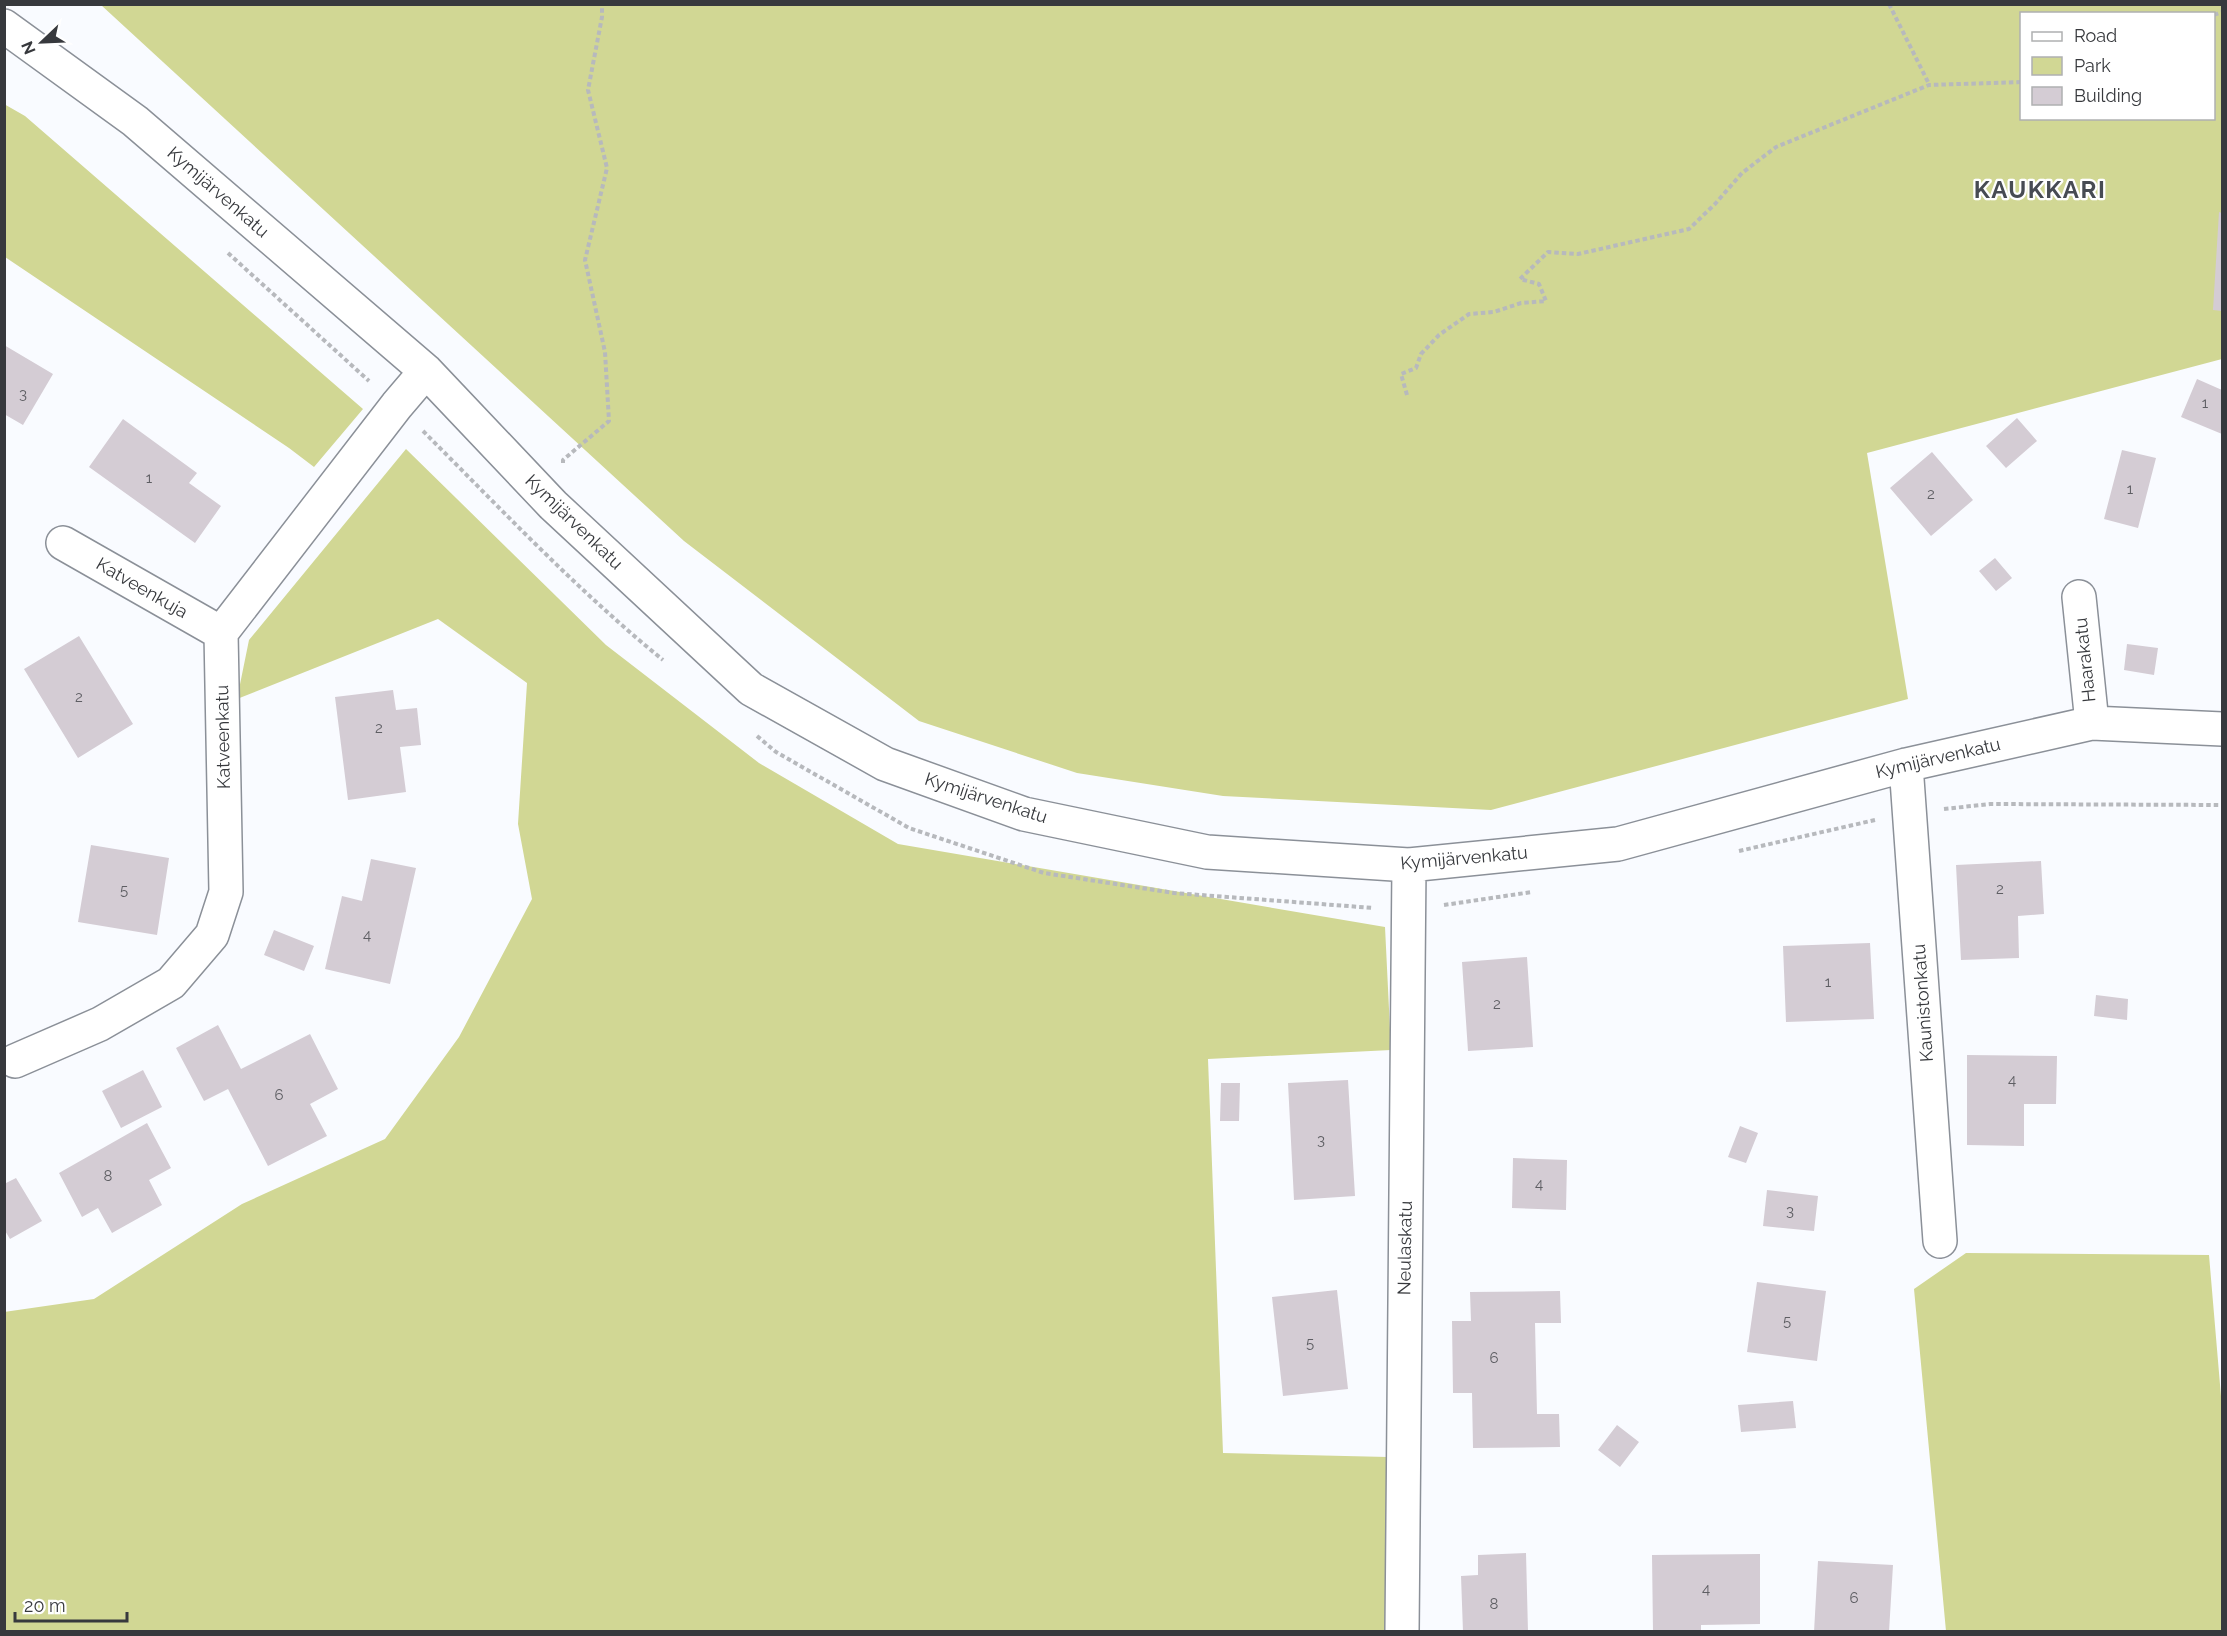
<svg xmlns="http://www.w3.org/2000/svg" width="2227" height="1636" font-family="Raleway,sans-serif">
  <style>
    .green { fill: #d1d794; fill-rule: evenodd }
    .building { fill: #d4ccd4 }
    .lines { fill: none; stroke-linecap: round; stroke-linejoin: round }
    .minor-casing { stroke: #8b9098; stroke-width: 36 }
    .path { stroke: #b7b9bd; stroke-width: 4; stroke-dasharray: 4.5 3; stroke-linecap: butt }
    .minor { stroke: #fff; stroke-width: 33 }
    .labels { text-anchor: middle; stroke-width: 4.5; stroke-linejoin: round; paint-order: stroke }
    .number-label { font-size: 15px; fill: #5e5e63 }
    .street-label { font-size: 18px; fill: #37393d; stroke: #fff }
    .district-label { font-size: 24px; font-weight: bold; letter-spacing: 1.5px; fill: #474b53; stroke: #fff }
  </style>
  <rect width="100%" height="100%" fill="#f9fbff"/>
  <path class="green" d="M101,5h2121v354l-355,94 41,246 -417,111 -268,-14 -146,-23 -158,-52 -235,-180zM2022,14h192v104h-192z
    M4,104l21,12 338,293 -49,58 -25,-19 -284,-191z
    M406,449l200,196 153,118 139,81 487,83 6,123 -183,9 15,394 165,4 -3,174h-1380l-1,-319 90,-13 148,-95 143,-65 74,-102 73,-138 -14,-75 9,-141 -89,-64 -201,80 12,-59z
    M1966,1253l243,2 13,153v223h-276l-32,-342z"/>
  <path class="building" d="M2219,212l3,1v98l-9,-1z
    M4,345l49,29 -30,51 -19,-11z
    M2197,379l25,11v44l-41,-17z
    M2017,418l20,23 -31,27 -20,-22z
    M123,419l74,54 -8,10 32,23 -26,37 -106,-76z
    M2122,450l34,8 -18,70 -34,-9z
    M1932,452l41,48 -42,36 -41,-48z
    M1995,558l17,20 -16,13 -17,-20z
    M79,636l54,88 -55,34 -54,-89z
    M2127,644l31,4 -4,27 -30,-5z
    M393,690l3,20 21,-2 4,37 -21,2 6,45 -58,8 -13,-103z
    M91,845l78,13 -12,77 -79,-13z
    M371,859l45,9 -26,116 -65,-15 17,-73 20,5z
    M2041,861l3,53 -26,2 1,42 -58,2 -5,-95z
    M274,930l40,16 -10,25 -40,-16z
    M1870,943l4,76 -88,3 -3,-76z
    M1527,957l6,90 -65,4 -6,-89z
    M2096,995l32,4 -1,21 -33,-4z
    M218,1025l23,44 69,-35 28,55 -28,15 17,32 -59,30 -40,-77 -24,12 -28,-53z
    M1967,1055l90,1 -1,48h-32v42l-57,-1z
    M143,1070l19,37 -41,21 -19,-37z
    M1348,1080l7,116 -61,4 -6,-117z
    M1221,1083h19l-1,38h-19z
    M147,1123l24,45 -22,12 13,25 -50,28 -14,-25 -16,9 -23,-44z
    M1740,1126l18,7 -12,30 -18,-6z
    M1513,1158l54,2 -1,50 -54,-2z
    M16,1178l26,43 -32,18 -6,-10v-45z
    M1767,1190l51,6 -4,35 -51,-5z
    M1757,1282l69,9 -9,70 -70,-9z
    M1337,1290l11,99 -65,7 -11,-99z
    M1560,1291l1,32h-26l2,91h22l1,33 -87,1 -1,-55h-19l-1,-72h19l-1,-29z
    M1793,1401l3,27 -55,4 -3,-27z
    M1617,1425l22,17 -19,25 -22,-17z
    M1526,1553l2,79h-65l-2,-56 17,-1v-20z
    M1760,1554v70l-59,1v7h-48l-1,-77z
    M1818,1561l75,4 -4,67h-75z"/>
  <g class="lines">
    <g class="minor-casing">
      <path id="minor" d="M4,26l131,95 291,250 127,134 198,184 134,75 139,50 183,38 202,13 209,-21 288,-79 186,-42 130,6
        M63,543l158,90
        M2079,597l13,126
        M1906,765l34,476
        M15,1061l85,-37 71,-41 41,-48 14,-43 -5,-259 176,-228 29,-34
        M1402,1632l7,-767"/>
    </g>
    <path class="path" d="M1889,4l40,80
      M2214,15l8,-3
      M228,253l141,128
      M1407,395l-6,-21 15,-6 5,-14 18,-19 30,-21 25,-2 27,-9 25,-2 -7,-17 -19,-5 28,-27 30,2 111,-25 26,-25 27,-31 34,-26 153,-62 93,-3
      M423,431c78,78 154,159 240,229
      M563,463v-3l46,-39 -4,-69 -20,-92 22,-92 -19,-78 14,-73v-13
      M757,736l19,16 133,76 135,45 130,20 200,15
      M1944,809l46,-5 232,1
      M1739,851l136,-31
      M1444,905l88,-13"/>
    <use href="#minor" class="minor"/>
  </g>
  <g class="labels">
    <g class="number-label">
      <text x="23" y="399">3</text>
      <text x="2205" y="408">1</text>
      <text x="149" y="483">1</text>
      <text x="2130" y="494">1</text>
      <text x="1931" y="499">2</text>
      <text x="79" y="702">2</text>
      <text x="379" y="733">2</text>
      <text x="2000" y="894">2</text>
      <text x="124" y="895">5</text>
      <text x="367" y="940">4</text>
      <text x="1828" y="987">1</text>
      <text x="1497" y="1009">2</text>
      <text x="2012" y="1085">4</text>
      <text x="279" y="1100">6</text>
      <text x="1321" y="1145">3</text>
      <text x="108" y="1181">8</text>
      <text x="1539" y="1189">4</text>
      <text x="1790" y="1216">3</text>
      <text x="1787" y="1326">5</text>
      <text x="1310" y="1348">5</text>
      <text x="1494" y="1363">6</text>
      <text x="1706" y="1594">4</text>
      <text x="1854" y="1603">6</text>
      <text x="1494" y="1609">8</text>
    </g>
    <g class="street-label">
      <text transform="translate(218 192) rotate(41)" y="6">Kymijärvenkatu</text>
      <text transform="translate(574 522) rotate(44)" y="6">Kymijärvenkatu</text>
      <text transform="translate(142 588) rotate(30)" y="6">Katveenkuja</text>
      <text transform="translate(2085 660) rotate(-96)" y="6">Haarakatu</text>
      <text transform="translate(223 737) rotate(-91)" y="6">Katveenkatu</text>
      <text transform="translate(1938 758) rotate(-13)" y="6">Kymijärvenkatu</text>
      <text transform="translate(986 798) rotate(18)" y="6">Kymijärvenkatu</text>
      <text transform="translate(1464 858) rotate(-5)" y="6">Kymijärvenkatu</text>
      <text transform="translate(1923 1003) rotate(-94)" y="6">Kaunistonkatu</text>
      <text transform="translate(1405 1248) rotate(-89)" y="6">Neulaskatu</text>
    </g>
    <g class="district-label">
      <text x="2040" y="198">KAUKKARI</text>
    </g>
  </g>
  <rect width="2227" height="1636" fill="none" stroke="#37393d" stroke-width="12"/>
  <rect x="2020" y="12" width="195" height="108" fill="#ffffff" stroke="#afb0b1" stroke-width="1.5"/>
  <rect x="2032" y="32" width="30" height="9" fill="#ffffff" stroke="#afb0b1" stroke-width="1.5"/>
  <text x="2074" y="42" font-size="18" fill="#37393d">Road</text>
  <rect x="2032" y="57" width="30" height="18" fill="#d1d794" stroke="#afb0b1" stroke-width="1.5"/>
  <text x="2074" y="72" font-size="18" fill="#37393d">Park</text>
  <rect x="2032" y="87" width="30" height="18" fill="#d4ccd4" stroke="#afb0b1" stroke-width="1.5"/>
  <text x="2074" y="102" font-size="18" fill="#37393d">Building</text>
  <g transform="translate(42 42) rotate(247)" stroke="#ffffff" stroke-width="4.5" paint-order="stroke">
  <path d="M0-4.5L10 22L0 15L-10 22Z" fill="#37393d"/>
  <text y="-9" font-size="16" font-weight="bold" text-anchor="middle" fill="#37393d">N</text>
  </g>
  <path d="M15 1612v9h112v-9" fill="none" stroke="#37393d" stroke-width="3"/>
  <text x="24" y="1612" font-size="18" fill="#37393d" stroke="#ffffff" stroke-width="4.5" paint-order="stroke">20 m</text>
</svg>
